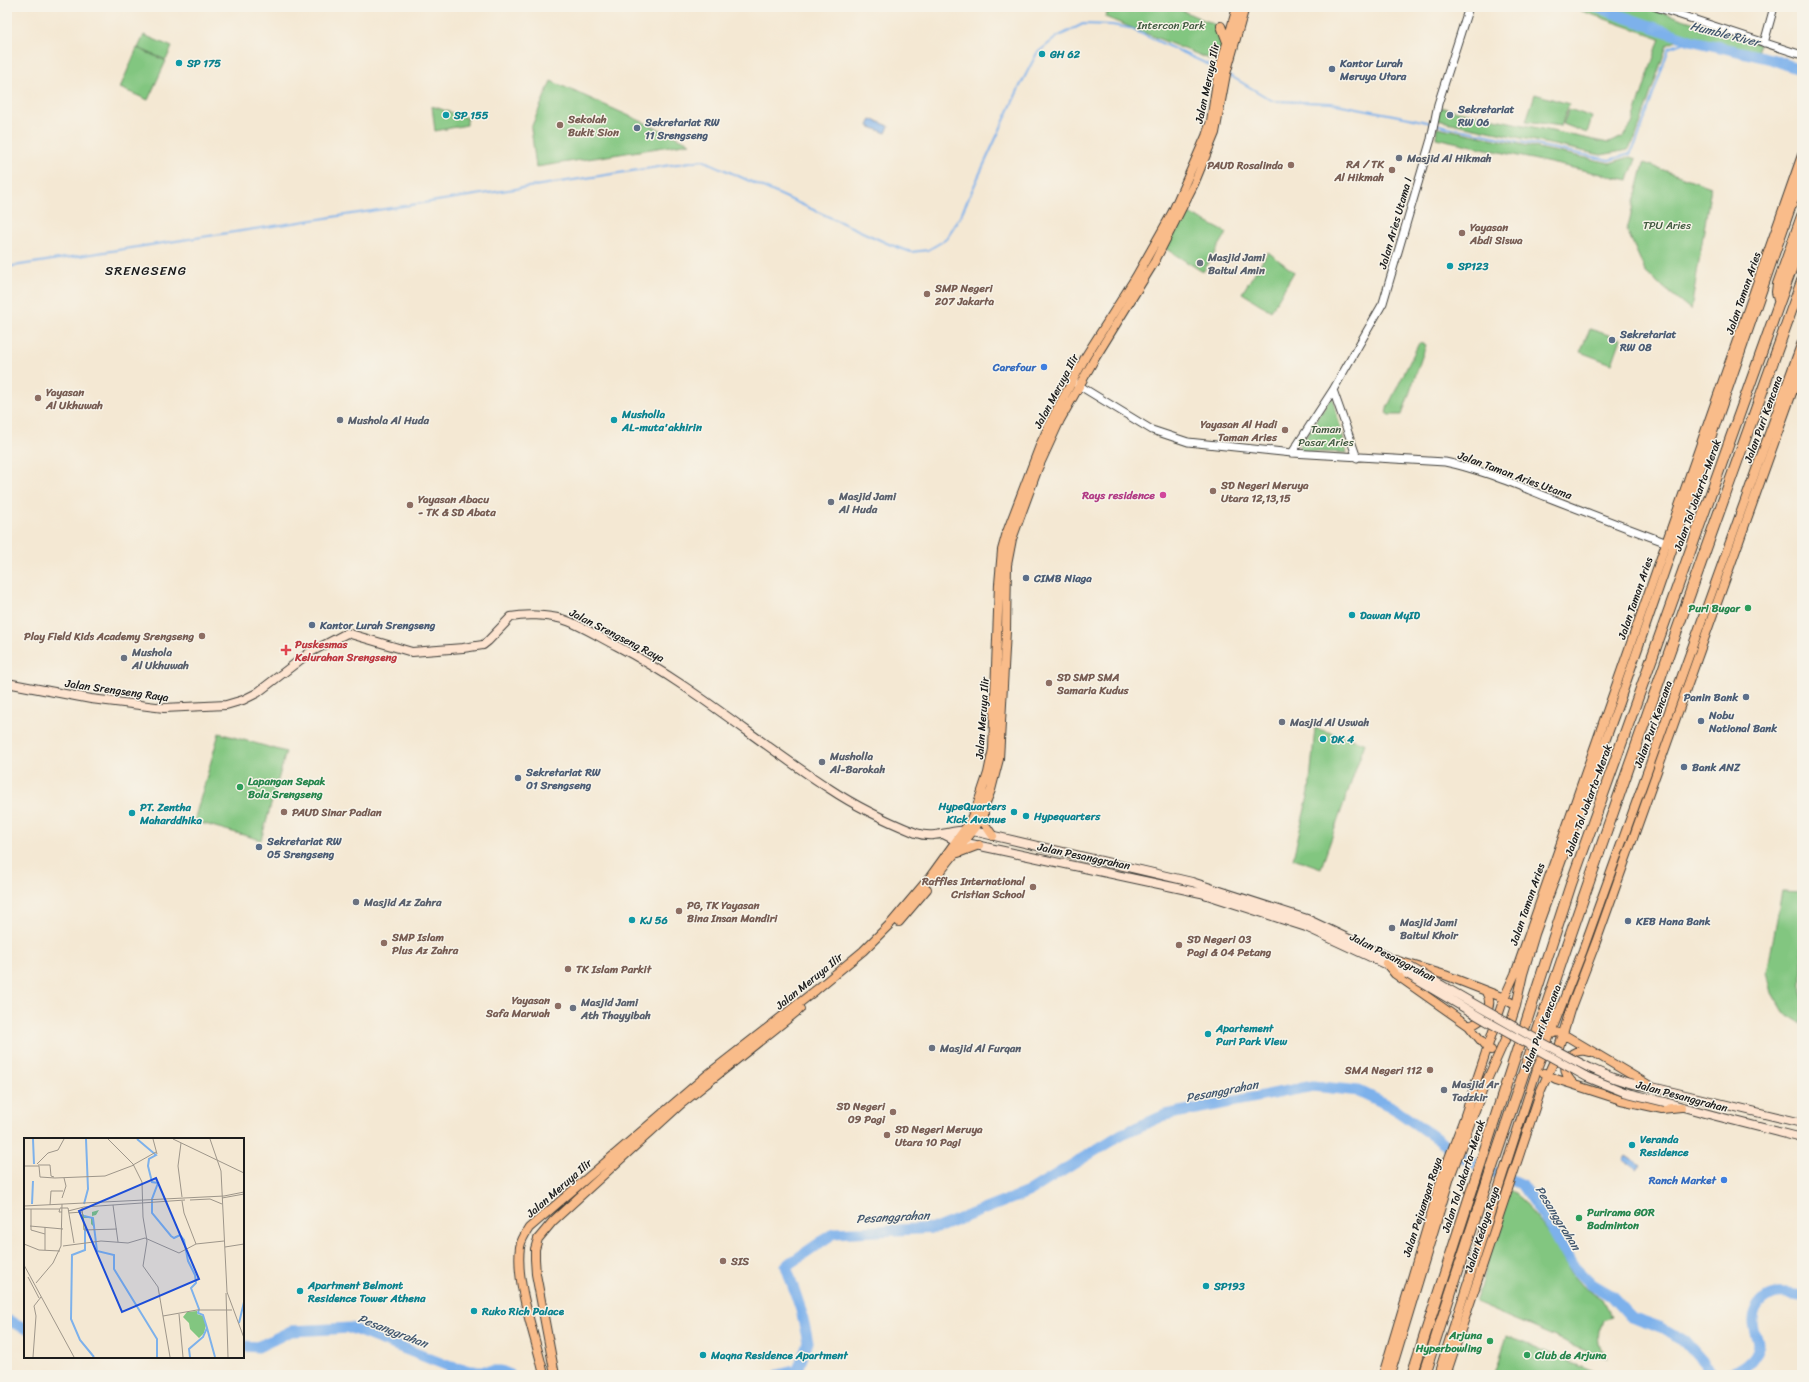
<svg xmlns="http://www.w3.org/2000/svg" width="1809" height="1382" font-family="Sriracha,sans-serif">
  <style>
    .green { fill: #82c680; stroke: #4f714e }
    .water { fill: #7db1eb; stroke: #4c6684 }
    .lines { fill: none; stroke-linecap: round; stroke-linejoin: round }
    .stream { stroke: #7db1eb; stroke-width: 2 }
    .river { stroke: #7db1eb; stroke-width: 11 }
    .tertiary-casing { stroke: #3c3b37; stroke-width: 9 }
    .secondary-casing { stroke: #3c3b37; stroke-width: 10 }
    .primary-casing { stroke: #3c3b37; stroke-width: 10 }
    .motorway-casing { stroke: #3c3b37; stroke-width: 12 }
    .tertiary { stroke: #fff; stroke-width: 7 }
    .secondary { stroke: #fde4d0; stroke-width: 8 }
    .primary { stroke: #f9bc8a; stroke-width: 8 }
    .motorway { stroke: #f9bc8a; stroke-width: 10 }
    .secondary-bridge-casing { stroke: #3c3b37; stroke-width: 10; stroke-linecap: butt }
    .secondary-bridge { stroke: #fde4d0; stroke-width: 8 }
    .culture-dot { fill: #0f9aa8; stroke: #f7f3e8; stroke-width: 1.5 }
    .service-dot { fill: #5c6f8a; stroke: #f7f3e8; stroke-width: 1.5 }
    .education-dot { fill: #8d6e63; stroke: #f7f3e8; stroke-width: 1.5 }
    .worship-dot { fill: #6b7280; stroke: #f7f3e8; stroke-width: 1.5 }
    .shop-dot { fill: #3f7fe0; stroke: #f7f3e8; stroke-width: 1.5 }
    .hotel-dot { fill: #d1479c; stroke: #f7f3e8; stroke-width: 1.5 }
    .leisure-dot { fill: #2e9e5b; stroke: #f7f3e8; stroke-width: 1.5 }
    .health-dot { fill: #e0444e; stroke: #f7f3e8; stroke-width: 1.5 }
    .labels { text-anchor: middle; stroke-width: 3; stroke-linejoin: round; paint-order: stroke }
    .park-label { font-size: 11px; fill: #40583f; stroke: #f7f3e8 }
    .culture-label { font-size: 11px; font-weight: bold; fill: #0d838f; stroke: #f7f3e8; text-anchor: start }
    .service-label { font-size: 11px; font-weight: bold; fill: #4e5e75; stroke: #f7f3e8; text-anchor: start }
    .street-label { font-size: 11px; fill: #1c1c1c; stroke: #f7f3e8 }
    .education-label { font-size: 11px; font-weight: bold; fill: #785e54; stroke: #f7f3e8; text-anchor: start }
    .worship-label { font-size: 11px; font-weight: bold; fill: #5b616d; stroke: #f7f3e8; text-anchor: start }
    .shop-label { font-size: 11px; font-weight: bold; fill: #366cbe; stroke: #f7f3e8; text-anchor: end }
    .hotel-label { font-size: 11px; font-weight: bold; fill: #b23c85; stroke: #f7f3e8; text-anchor: end }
    .leisure-label { font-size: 11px; font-weight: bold; fill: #27864d; stroke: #f7f3e8; text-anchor: start }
    .health-label { font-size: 11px; font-weight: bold; fill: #be3a42; stroke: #f7f3e8; text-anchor: start }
    .water-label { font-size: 12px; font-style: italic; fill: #43586f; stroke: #f7f3e8 }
    .quarter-label { font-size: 13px; letter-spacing: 1px; fill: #1c1c1c; stroke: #f7f3e8 }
    .inset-river { fill: none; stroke: #7db1eb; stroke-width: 2 }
    .inset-road { fill: none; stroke: #9e968a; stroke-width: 1 }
    .view { fill: #1d4ed8; fill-opacity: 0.15; stroke: #1d4ed8; stroke-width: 2 }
    .inset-edge { fill: none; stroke: #1c1c1c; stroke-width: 2 }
  </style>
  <rect width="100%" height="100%" fill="#f7f3e8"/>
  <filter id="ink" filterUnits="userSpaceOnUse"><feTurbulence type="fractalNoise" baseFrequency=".025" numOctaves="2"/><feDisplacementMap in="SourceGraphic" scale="8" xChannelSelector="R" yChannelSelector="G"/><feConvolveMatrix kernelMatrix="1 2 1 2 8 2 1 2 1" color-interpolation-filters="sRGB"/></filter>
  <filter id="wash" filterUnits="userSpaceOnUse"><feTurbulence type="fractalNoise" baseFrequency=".012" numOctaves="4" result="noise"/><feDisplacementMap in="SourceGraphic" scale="16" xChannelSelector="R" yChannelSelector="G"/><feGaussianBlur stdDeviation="0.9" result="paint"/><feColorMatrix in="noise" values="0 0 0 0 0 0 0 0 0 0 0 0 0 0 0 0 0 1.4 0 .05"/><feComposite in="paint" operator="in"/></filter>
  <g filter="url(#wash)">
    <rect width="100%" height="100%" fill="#f4e8d3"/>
    <path class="green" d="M1109,7h65l53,23 -8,33 -114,-46z
      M1570,7h17l94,32 -14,6 -32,94 -7,11 -27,5 -164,-35 2,-13 169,36 15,-6 9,-13 28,-86z
      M1601,7h45l113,37 -2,10 -68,-17z
      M144,35l28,12 -6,13 -28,-12z
      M137,48l29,13 -18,39 -28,-12z
      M551,81l139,62 -154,24 -5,-39z
      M1535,94l34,10 -8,22 -35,-5z
      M432,106l35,12v7l-32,6z
      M1569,109l23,8 -5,16 -24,-9z
      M1437,127l173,36 20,-6 6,2 -8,21 -192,-42z
      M1644,163l67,24 -20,123 -45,-37 -19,-43z
      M1183,210l44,23 -24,39 -40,-25z
      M1268,252l26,20 -23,39 -29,-18z
      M1590,329l31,10 -9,25 -32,-12z
      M1419,343l7,2 -24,70h-13l-3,-2 1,-5z
      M1332,396l15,57 -51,-2z
      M1315,728l50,15 -44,125 -28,-10 16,-66z
      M219,733l67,19 -25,88 -67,-19z
      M1782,891l20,1v132l-19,-12 -11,-19 -5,-20z
      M1510,1190l12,10 28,35 19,35 14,16 20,13 9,18 -9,3c-6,17 -4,24 4,39l-132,-56z
      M1507,1336l93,38v1h-106z"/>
    <path class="water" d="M871,119l18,7 -3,7 -18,-7z
      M1626,1155l15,10 -4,5 -14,-10z"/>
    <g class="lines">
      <path class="stream" d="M1229,75l44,26 58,2 78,15 35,8 165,34 21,-6 7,-13 32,-93 21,-8
        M7,267l696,-107 188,85 20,7 17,-2 17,-10 14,-21 60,-131 18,-35 20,-16 26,-13 29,1 17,3 89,41"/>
      <path class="river" d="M1596,7l94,33 81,19 31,11
        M7,1320l18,8
        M243,1346l15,1 33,-16 60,-3 100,39 19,4h31l10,4
        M778,1375l20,-5 10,-28 -7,-32 -15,-44 48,-33 103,-5 91,-36 94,-58 43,-19 148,-29 46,5 31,15 77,54 54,24 31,45 20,36 19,19 21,12 19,21 31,11 23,13 27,31 7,3
        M1723,1375c15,-2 34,-14 35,-30 0,-8 -6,-16 -5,-24 0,-6 3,-13 6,-17 13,-15 26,-10 43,-8"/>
    </g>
  </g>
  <g filter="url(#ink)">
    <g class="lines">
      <g class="tertiary-casing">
        <path id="tertiary" d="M1656,7l146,48
          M1764,43l10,-36
          M1075,383l77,47 36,12 104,11 153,9c35,7 69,22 102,35 41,16 82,32 123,47
          M1333,390l24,68
          M1292,453l41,-63 50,-87 48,-164 7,-35 31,-97"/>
      </g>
      <g class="secondary-casing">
        <path id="secondary" d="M7,683l84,16 73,9 62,-3 17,-5 14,-7 52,-40 38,-20 65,19 51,-4 20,-3 5,-4 23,-24c15,-3 36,-2 51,2 19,6 37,18 55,27 77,40 140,96 213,143 24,16 59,33 86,44 20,7 37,-5 57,-2l219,51 115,37 93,44
          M943,834l14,7 244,52 105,34 101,47
          M1633,1084l19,3 150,36
          M1665,1102l51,14 86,22"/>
      </g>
      <g class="primary-casing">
        <path id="primary" d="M1221,26l6,16
          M984,813v10l9,13
          M958,853l21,-8
          M937,876l39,-49 15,-37 8,-31 7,-128 1,-66 5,-26 26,-71 22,-48 35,-62 60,-97 39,-77 21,-51 11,-59 19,-67
          M899,922l28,-33
          M1395,960l50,15 59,23 12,8
          M1386,963l9,11 74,52 18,22 4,2
          M1469,1026c14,-4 26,-19 17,-34
          M1549,1035l7,-3 7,2 89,53
          M1544,1073l12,6 65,21 41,9 19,-2
          M1574,1084c-18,-15 -6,-39 16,-32
          M544,1375c-8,-37 -29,-91 -24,-128 1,-7 5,-13 9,-19l178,-153 109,-85 47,-39 29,-29 38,-45 39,-54 8,-17 11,-33 5,-24 6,-165 3,-34 5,-18 34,-89 15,-32 30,-55 50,-79 26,-46 10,-18 34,-77 5,-15 7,-46 19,-68
          M555,1375l-19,-101 -1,-15v-10l3,-10 15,-18 128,-117 119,-95
          M1383,1375l60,-201 20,-53 41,-123 11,-24 287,-819
          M1390,1375l60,-198 33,-88 22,-49 11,-34 7,-32 12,-40 84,-231 183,-527
          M1438,1375l100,-309 45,-116 219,-608
          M1446,1375l95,-285 16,-36 13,-44 26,-68 206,-577"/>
      </g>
      <g class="motorway-casing">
        <path id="motorway" d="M1779,300l-2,-8 1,-8 24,-68
          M1412,1375l159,-491 231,-645
          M1424,1375c118,-367 247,-731 378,-1094"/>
      </g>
      <use href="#tertiary" class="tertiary"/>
      <use href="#secondary" class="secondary"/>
      <use href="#primary" class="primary"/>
      <use href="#motorway" class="motorway"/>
      <g class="secondary-bridge-casing">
        <path id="secondary-bridge" d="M1410,967c45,26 90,52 135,77 29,16 56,32 88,40
          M1407,974l83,49 97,54 37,15 41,10"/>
      </g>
      <use href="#secondary-bridge" class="secondary-bridge"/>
    </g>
  </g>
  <g class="culture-dot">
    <circle cx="1042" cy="54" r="4"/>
    <circle cx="179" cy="63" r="4"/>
    <circle cx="446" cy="115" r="4"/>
    <circle cx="1450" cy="266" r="4"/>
    <circle cx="614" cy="420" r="4"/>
    <circle cx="1352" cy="615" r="4"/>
    <circle cx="1323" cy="739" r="4"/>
    <circle cx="1014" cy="812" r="4"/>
    <circle cx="132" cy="813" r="4"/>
    <circle cx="1026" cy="816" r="4"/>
    <circle cx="632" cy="920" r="4"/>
    <circle cx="1208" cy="1034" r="4"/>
    <circle cx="1632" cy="1145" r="4"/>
    <circle cx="1206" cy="1286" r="4"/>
    <circle cx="300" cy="1291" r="4"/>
    <circle cx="474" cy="1311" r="4"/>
    <circle cx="703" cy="1355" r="4"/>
  </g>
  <g class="service-dot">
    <circle cx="1332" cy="69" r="4"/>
    <circle cx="1450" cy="115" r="4"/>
    <circle cx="637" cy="128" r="4"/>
    <circle cx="1612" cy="340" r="4"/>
    <circle cx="1026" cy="578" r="4"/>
    <circle cx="312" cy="625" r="4"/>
    <circle cx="1746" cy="697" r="4"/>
    <circle cx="1701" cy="721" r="4"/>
    <circle cx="1684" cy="767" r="4"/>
    <circle cx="518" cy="778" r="4"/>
    <circle cx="259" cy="847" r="4"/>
    <circle cx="1628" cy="921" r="4"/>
  </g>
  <g class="education-dot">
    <circle cx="560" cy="125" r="4"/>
    <circle cx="1291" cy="165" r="4"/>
    <circle cx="1392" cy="170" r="4"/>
    <circle cx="1462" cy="233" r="4"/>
    <circle cx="927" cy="294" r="4"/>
    <circle cx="38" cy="398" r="4"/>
    <circle cx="1285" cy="430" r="4"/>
    <circle cx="1213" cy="491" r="4"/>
    <circle cx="410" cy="505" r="4"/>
    <circle cx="202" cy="636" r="4"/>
    <circle cx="1049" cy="683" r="4"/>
    <circle cx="284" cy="812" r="4"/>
    <circle cx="1033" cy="887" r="4"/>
    <circle cx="679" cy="911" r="4"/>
    <circle cx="384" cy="943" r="4"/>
    <circle cx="1179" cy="945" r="4"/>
    <circle cx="568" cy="969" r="4"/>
    <circle cx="558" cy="1006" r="4"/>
    <circle cx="1430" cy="1070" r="4"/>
    <circle cx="893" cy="1112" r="4"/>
    <circle cx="887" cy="1135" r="4"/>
    <circle cx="723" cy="1261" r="4"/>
  </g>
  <g class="worship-dot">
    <circle cx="1399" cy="158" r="4"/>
    <circle cx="1200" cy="263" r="4"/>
    <circle cx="340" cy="420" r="4"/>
    <circle cx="831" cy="502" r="4"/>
    <circle cx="124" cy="658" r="4"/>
    <circle cx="1282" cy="722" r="4"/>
    <circle cx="822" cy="762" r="4"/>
    <circle cx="356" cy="902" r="4"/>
    <circle cx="1392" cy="928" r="4"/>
    <circle cx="573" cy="1008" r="4"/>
    <circle cx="932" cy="1048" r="4"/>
    <circle cx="1444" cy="1090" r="4"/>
  </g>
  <g class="shop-dot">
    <circle cx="1044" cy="367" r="4"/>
    <circle cx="1724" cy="1180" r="4"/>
  </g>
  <circle class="hotel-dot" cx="1163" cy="495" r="4"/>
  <g class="leisure-dot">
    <circle cx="1748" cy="608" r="4"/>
    <circle cx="240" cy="787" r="4"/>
    <circle cx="1579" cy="1218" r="4"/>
    <circle cx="1490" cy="1341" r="4"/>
    <circle cx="1527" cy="1355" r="4"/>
  </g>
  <path class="health-dot" d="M284 644h4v4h4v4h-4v4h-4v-4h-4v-4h4z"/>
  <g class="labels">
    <g class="park-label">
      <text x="1171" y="29">Intercon Park</text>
      <text x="1667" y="229">TPU Aries</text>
      <text x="1326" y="433">Taman<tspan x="1326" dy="13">Pasar Aries</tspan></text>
    </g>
    <g class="culture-label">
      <text x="1050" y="58">GH 62</text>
      <text x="187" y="67">SP 175</text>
      <text x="454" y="119">SP 155</text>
      <text x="1458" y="270">SP123</text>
      <text x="622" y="418">Musholla<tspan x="622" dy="13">AL-muta'akhirin</tspan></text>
      <text x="1360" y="619">Dawan MyID</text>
      <text x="1331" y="743">DK 4</text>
      <text x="1006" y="810" text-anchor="end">HypeQuarters<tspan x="1006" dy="13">Kick Avenue</tspan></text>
      <text x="140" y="811">PT. Zentha<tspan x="140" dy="13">Maharddhika</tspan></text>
      <text x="1034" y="820">Hypequarters</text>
      <text x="640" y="924">KJ 56</text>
      <text x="1216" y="1032">Apartement<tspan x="1216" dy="13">Puri Park View</tspan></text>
      <text x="1640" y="1143">Veranda<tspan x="1640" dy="13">Residence</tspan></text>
      <text x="308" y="1289">Apartment Belmont<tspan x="308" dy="13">Residence Tower Athena</tspan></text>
      <text x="1214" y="1290">SP193</text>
      <text x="482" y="1315">Ruko Rich Palace</text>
      <text x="711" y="1359">Maqna Residence Apartment</text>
    </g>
    <g class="service-label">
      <text x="1340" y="67">Kantor Lurah<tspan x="1340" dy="13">Meruya Utara</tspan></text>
      <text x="1458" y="113">Sekretariat<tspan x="1458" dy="13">RW 06</tspan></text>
      <text x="645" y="126">Sekretariat RW<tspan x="645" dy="13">11 Srengseng</tspan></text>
      <text x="1620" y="338">Sekretariat<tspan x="1620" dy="13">RW 08</tspan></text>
      <text x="1034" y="582">CIMB Niaga</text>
      <text x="320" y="629">Kantor Lurah Srengseng</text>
      <text x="1738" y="701" text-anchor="end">Panin Bank</text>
      <text x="1709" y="719">Nobu<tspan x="1709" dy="13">National Bank</tspan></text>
      <text x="1692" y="771">Bank ANZ</text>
      <text x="526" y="776">Sekretariat RW<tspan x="526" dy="13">01 Srengseng</tspan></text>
      <text x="267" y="845">Sekretariat RW<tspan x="267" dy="13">05 Srengseng</tspan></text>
      <text x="1636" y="925">KEB Hana Bank</text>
    </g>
    <g class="street-label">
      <text transform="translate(1207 83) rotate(-78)" y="4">Jalan Meruya Ilir</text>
      <text transform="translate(1395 223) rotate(-74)" y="4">Jalan Aries Utama I</text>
      <text transform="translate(1743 293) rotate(-71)" y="4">Jalan Taman Aries</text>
      <text transform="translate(1056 391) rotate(-62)" y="4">Jalan Meruya Ilir</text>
      <text transform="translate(1763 419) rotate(-70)" y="4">Jalan Puri Kencana</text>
      <text transform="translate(1515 475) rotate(20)" y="4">Jalan Taman Aries Utama</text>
      <text transform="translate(1697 495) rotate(-70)" y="4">Jalan Tol Jakarta–Merak</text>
      <text transform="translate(1635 598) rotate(-71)" y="4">Jalan Taman Aries</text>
      <text transform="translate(617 635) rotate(27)" y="4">Jalan Srengseng Raya</text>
      <text transform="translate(117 690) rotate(8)" y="4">Jalan Srengseng Raya</text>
      <text transform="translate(982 718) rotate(-86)" y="4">Jalan Meruya Ilir</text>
      <text transform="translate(1653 724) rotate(-70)" y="4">Jalan Puri Kencana</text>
      <text transform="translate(1588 800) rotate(-70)" y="4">Jalan Tol Jakarta–Merak</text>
      <text transform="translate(1084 856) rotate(12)" y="4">Jalan Pesanggrahan</text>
      <text transform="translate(1527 904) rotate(-71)" y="4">Jalan Taman Aries</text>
      <text transform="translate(1393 957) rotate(27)" y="4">Jalan Pesanggrahan</text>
      <text transform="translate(809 981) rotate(-39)" y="4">Jalan Meruya Ilir</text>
      <text transform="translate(1541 1028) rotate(-69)" y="4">Jalan Puri Kencana</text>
      <text transform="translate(1682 1096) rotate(15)" y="4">Jalan Pesanggrahan</text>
      <text transform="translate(1463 1176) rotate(-72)" y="4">Jalan Tol Jakarta–Merak</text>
      <text transform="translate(559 1188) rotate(-41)" y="4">Jalan Meruya Ilir</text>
      <text transform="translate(1422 1207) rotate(-72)" y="4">Jalan Pejuangan Raya</text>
      <text transform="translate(1482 1229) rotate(-72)" y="4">Jalan Kedoya Raya</text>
    </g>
    <g class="education-label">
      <text x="568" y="123">Sekolah<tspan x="568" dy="13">Bukit Sion</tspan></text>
      <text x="1384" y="168" text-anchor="end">RA / TK<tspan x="1384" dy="13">Al Hikmah</tspan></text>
      <text x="1283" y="169" text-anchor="end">PAUD Rosalinda</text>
      <text x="1470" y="231">Yayasan<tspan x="1470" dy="13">Abdi Siswa</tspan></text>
      <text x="935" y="292">SMP Negeri<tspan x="935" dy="13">207 Jakarta</tspan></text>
      <text x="46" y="396">Yayasan<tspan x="46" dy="13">Al Ukhuwah</tspan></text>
      <text x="1277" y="428" text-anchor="end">Yayasan Al Hadi<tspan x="1277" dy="13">Taman Aries</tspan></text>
      <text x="1221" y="489">SD Negeri Meruya<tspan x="1221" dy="13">Utara 12,13,15</tspan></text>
      <text x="418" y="503">Yayasan Abacu<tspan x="418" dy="13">- TK &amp; SD Abata</tspan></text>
      <text x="194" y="640" text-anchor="end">Play Field Kids Academy Srengseng</text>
      <text x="1057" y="681">SD SMP SMA<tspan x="1057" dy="13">Samaria Kudus</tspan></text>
      <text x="292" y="816">PAUD Sinar Padian</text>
      <text x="1025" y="885" text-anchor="end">Raffles International<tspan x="1025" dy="13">Cristian School</tspan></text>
      <text x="687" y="909">PG, TK Yayasan<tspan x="687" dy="13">Bina Insan Mandiri</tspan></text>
      <text x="392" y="941">SMP Islam<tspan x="392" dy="13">Plus Az Zahra</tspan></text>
      <text x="1187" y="943">SD Negeri 03<tspan x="1187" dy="13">Pagi &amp; 04 Petang</tspan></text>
      <text x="576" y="973">TK Islam Parkit</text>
      <text x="550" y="1004" text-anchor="end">Yayasan<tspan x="550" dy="13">Safa Marwah</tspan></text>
      <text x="1422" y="1074" text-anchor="end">SMA Negeri 112</text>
      <text x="885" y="1110" text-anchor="end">SD Negeri<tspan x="885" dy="13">09 Pagi</tspan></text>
      <text x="895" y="1133">SD Negeri Meruya<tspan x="895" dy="13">Utara 10 Pagi</tspan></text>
      <text x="731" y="1265">SIS</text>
    </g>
    <g class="worship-label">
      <text x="1407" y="162">Masjid Al Hikmah</text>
      <text x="1208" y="261">Masjid Jami<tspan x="1208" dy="13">Baitul Amin</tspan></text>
      <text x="348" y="424">Mushola Al Huda</text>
      <text x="839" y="500">Masjid Jami<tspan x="839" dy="13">Al Huda</tspan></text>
      <text x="132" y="656">Mushola<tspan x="132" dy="13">Al Ukhuwah</tspan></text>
      <text x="1290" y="726">Masjid Al Uswah</text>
      <text x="830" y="760">Musholla<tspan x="830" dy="13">Al-Barokah</tspan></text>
      <text x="364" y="906">Masjid Az Zahra</text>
      <text x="1400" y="926">Masjid Jami<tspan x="1400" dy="13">Baitul Khoir</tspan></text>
      <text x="581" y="1006">Masjid Jami<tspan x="581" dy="13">Ath Thayyibah</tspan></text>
      <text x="940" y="1052">Masjid Al Furqan</text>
      <text x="1452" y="1088">Masjid Ar<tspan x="1452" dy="13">Tadzkir</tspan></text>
    </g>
    <g class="shop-label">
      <text x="1036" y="371">Carefour</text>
      <text x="1716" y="1184">Ranch Market</text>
    </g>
    <g class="hotel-label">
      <text x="1155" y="499">Rays residence</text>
    </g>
    <g class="leisure-label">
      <text x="1740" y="612" text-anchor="end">Puri Bugar</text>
      <text x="248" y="785">Lapangan Sepak<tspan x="248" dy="13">Bola Srengseng</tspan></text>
      <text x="1587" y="1216">Purirama GOR<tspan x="1587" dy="13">Badminton</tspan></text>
      <text x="1482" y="1339" text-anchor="end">Arjuna<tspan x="1482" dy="13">Hyperbowling</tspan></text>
      <text x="1535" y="1359">Club de Arjuna</text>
    </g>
    <g class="health-label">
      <text x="295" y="648">Puskesmas<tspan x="295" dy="13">Kelurahan Srengseng</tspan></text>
    </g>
    <g class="water-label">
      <text transform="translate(1725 34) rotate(14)" y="4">Humble River</text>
      <text transform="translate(1222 1091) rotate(-11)" y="4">Pesanggrahan</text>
      <text transform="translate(893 1217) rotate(-3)" y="4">Pesanggrahan</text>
      <text transform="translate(1558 1218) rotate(58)" y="4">Pesanggrahan</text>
      <text transform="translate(393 1331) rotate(21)" y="4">Pesanggrahan</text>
    </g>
    <g class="quarter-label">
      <text x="146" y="275">SRENGSENG</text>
    </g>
  </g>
  <g transform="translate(24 1138)">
    <rect width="220" height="220" fill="#f4e8d3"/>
    <path d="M75,72l-3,5 -4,1 3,12 -4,-4v-6h-7l1,22 -3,-28 3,5h7v-5zM173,173v3l6,2 3,9 -2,8 -5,5 -9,-9 -1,-6 -6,-6 4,-5z" fill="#82c680"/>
    <path class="inset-river" d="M9,1l1,25M113,1l19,16 -7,4 -1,7 4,16 6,1 -6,16v14l19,23 3,2 6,-3 4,5 4,21 7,14 1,8 -5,5 8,21 -1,4 5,2 4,13 -4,9 -14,12 1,8M8,66l1,-23M60,66l4,-15 -2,-50M60,78l9,2 4,33 17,4v14l43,70v18M61,90v22l-13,5 -1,64 9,21 14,17M215,185l5,-21M183,190l8,29"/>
    <path class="inset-road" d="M84,1l25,25 9,18 1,35 4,24 -4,25 15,21 12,70M129,1l4,15M149,1l71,34M186,1l11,32 6,121 17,46M157,5l-3,23 4,31M13,26l11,-11 10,-3 6,-11M14,27h12l1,11 3,1M109,27l23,-13M0,28h15l1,11 15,1 50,-2 29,-11M38,60l4,-12 -2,-8M198,60l22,-4M166,62l20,-1 12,5M158,63l2,12 12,31M26,67l1,-14h12M89,67l5,37M0,68l200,-10 20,-4M58,70l2,22 33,-1M0,71h35M7,71v21l14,4M44,73l16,-4 101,-7M38,74h-3l1,-4h8l6,35M45,75l13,-1M6,88l33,3M0,106l15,6 21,1M39,108l38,-5 27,2 17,-5 34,15 17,-9 28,-3M201,109l19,-3M21,112v-23M0,127l50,92M4,139l11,21M12,145l17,-20 8,-17 1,-42M202,155l2,64M155,176l4,43M139,178l34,-6h35M9,219l3,-41 -2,-10 7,-9"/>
    <path class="view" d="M132,40l43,101 -77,33 -43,-101z"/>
    <rect width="220" height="220" class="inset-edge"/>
  </g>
  <rect width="1809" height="1382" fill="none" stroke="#f7f3e8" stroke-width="24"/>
</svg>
